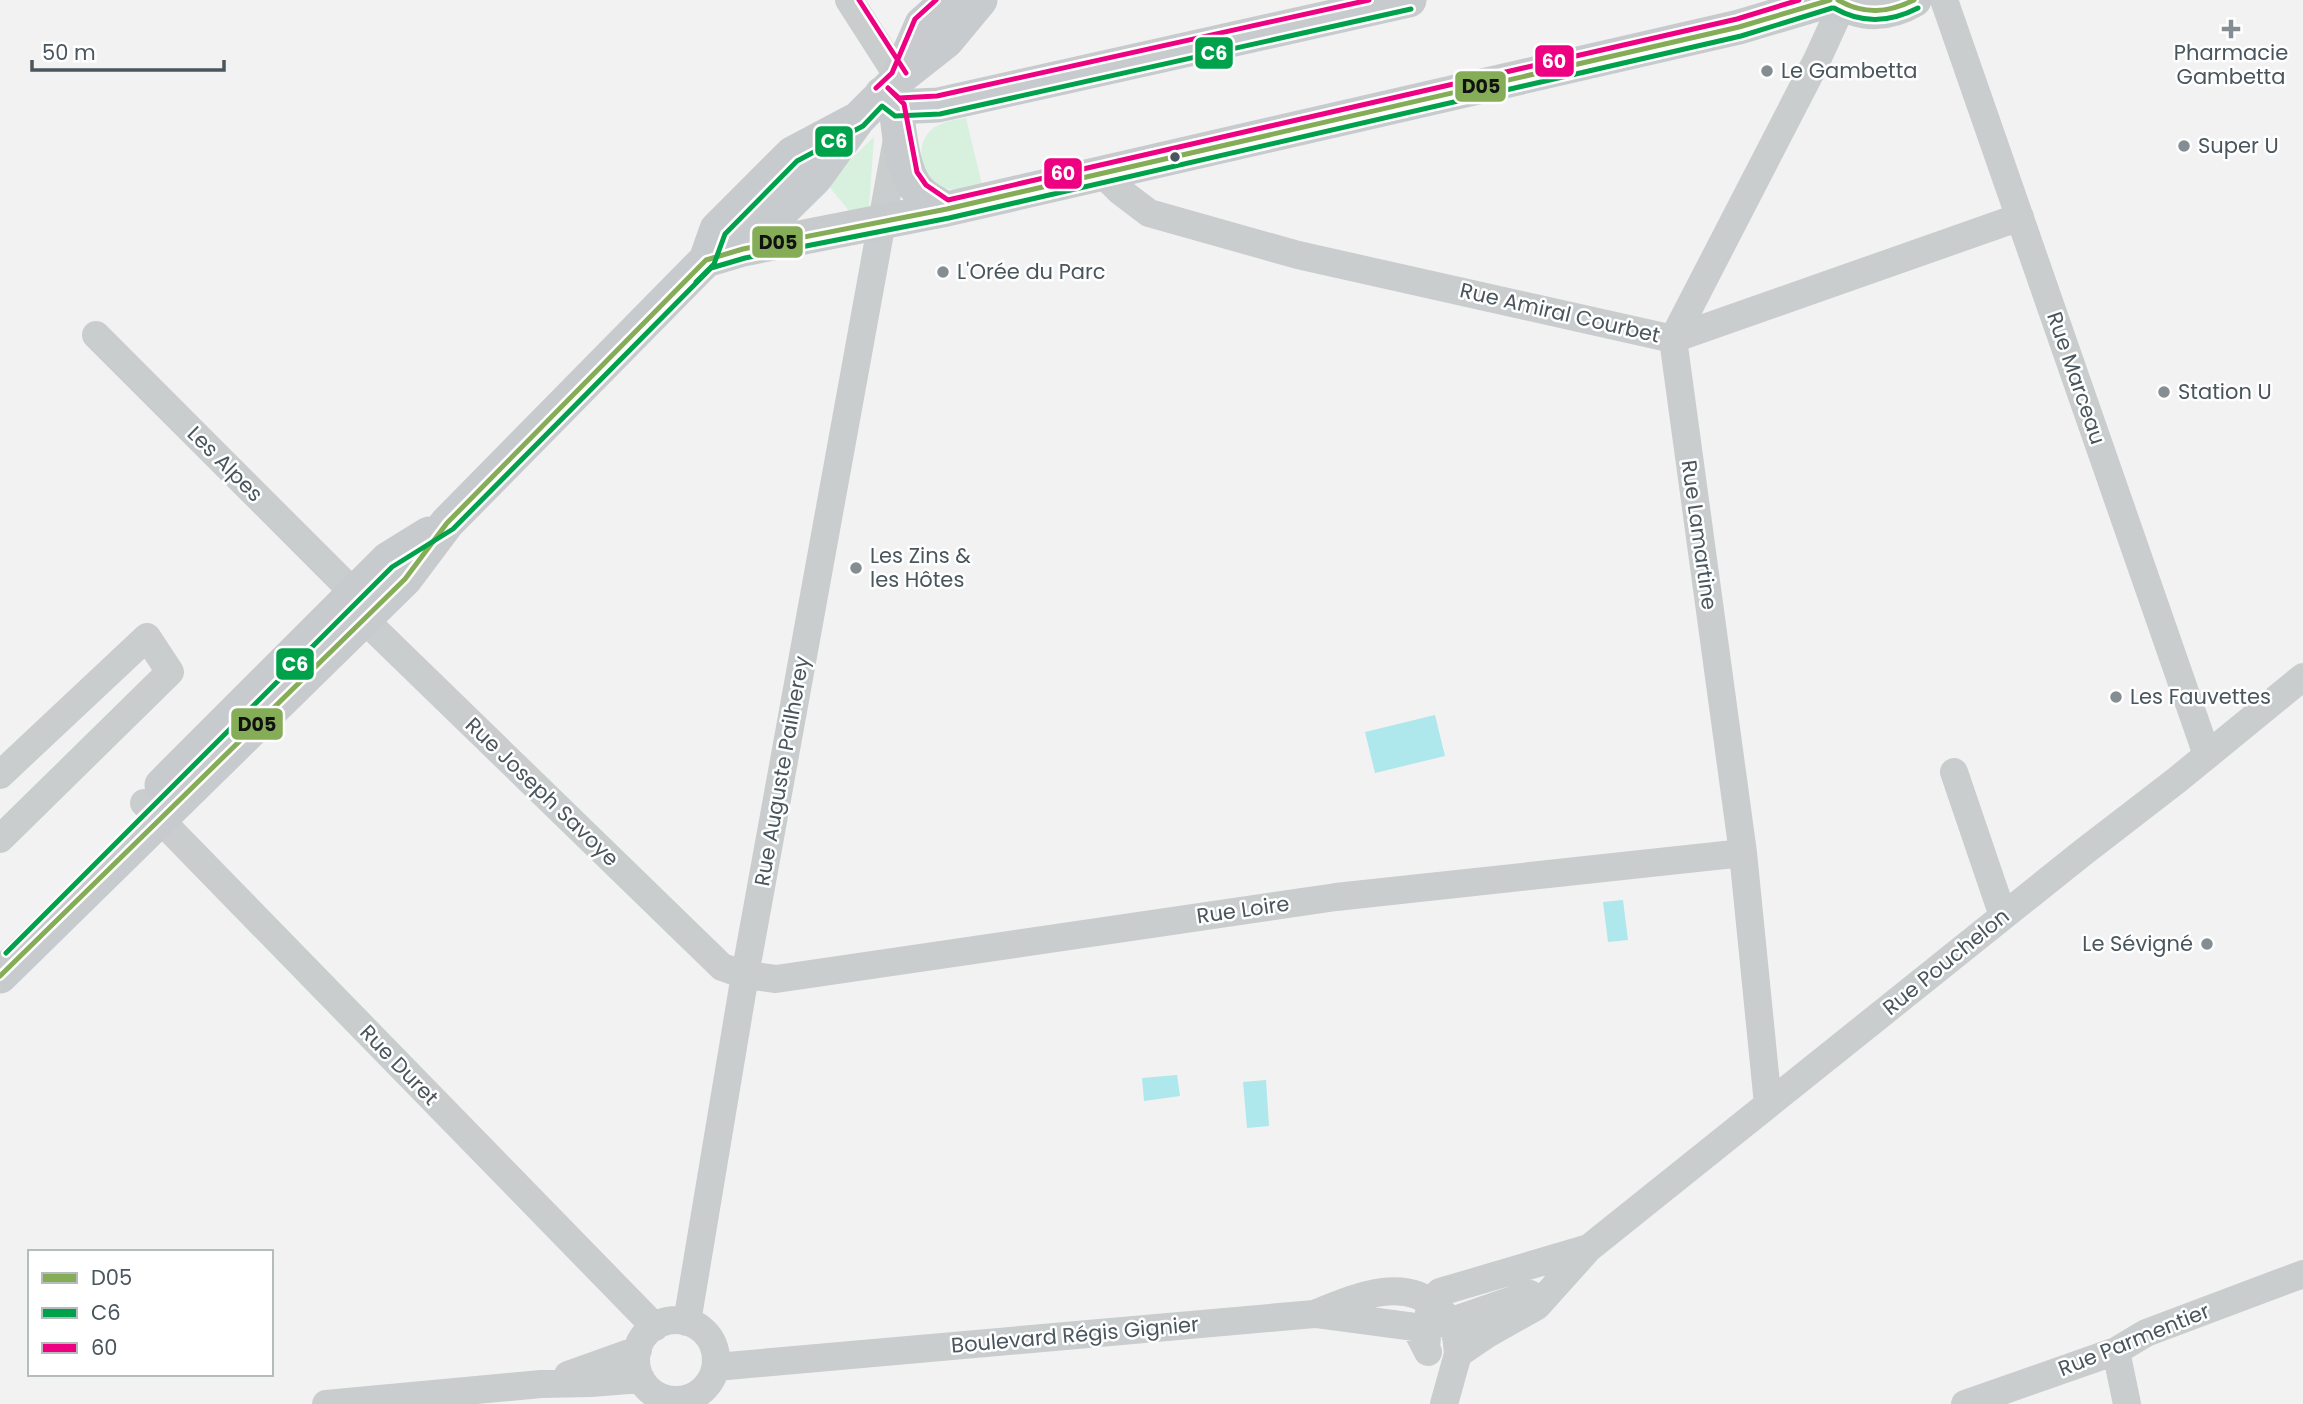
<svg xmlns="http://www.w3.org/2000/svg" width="2303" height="1404" font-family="Poppins,sans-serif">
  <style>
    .green { fill: #d8f0de }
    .water { fill: #aee7ec }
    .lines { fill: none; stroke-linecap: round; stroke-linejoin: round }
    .minor { stroke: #c9cdce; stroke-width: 28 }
    .major { stroke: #c8cbcd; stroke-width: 35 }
    .bus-1-casing { stroke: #fff; stroke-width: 10 }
    .bus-2-casing { stroke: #fff; stroke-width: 10 }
    .bus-3-casing { stroke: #fff; stroke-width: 10 }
    .bus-1 { stroke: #85ad57; stroke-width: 5 }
    .bus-2 { stroke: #00a14b; stroke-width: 5 }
    .bus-3 { stroke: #ed0082; stroke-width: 5 }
    .poi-dot { fill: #848d91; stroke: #fff; stroke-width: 2.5 }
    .bus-dot { fill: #49565d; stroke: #fff; stroke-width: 2.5 }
    .labels { text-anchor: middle; stroke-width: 5; stroke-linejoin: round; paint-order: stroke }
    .poi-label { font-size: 21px; fill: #49565d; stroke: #fff; text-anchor: start }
    .street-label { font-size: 21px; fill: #49565d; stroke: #fff }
    .line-badge { stroke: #fff; stroke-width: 2.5 }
    .badge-label { font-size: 19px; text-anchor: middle; font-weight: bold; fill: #fff }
    .pale-badge-label { font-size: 19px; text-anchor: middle; font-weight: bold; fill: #111 }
  </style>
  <rect width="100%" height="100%" fill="#f2f2f2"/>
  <path class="green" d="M966,118l16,67c-10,2 -23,6 -33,4 -25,-5 -37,-39 -19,-58 9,-9 24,-11 36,-13z
    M874,137l-5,71 -18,5 -25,-30z"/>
  <path class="water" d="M1435,715l10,41 -70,17 -10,-41z
    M1623,900l5,40 -20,2 -5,-40z
    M1177,1075l3,21 -36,5 -2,-23z
    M1266,1080l3,46 -22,2 -4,-46z"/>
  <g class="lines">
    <path class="minor" d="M849,0l50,78
      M1944,0l263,755
      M1102,173l18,18 29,22 149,42 375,84 347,-122
      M96,335l258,258 10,26 10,10 348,338 23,8 31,4 560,-82 407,-44
      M1954,772l49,144
      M0,775l147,-138 23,35 -170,167
      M144,803l511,524
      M1768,1104l-25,-251 -70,-514 144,-279 26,-57
      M1317,1314l98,13 13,25
      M636 1360a40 40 0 1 1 80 0a40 40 0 1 1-80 0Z
      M687,1322l58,-347 152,-836
      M1435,1324l17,-3 78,-27
      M1426,1348l4,-47 10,-9 149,-44
      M2116,1351l11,53
      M716,1367l598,-53c38,-15 88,-39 123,-7 18,17 19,22 21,47
      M568,1375l70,-25
      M326,1404l215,-20 50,-1 50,-4
      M1444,1404l14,-50 31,-21 48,-27 52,-58 492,-394 96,-74 126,-103
      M1965,1404l151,-53 30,-18 157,-59"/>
    <path class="major" d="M1838,0c24,17 52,14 76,0
      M900,74l22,-50 27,-24
      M882,94l14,13 42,-2 471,-105
      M896,107c3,24 6,66 23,84 8,9 18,13 28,18
      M743,249l72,-71 43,-59 41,-41 47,-37 34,-41
      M706,260l37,-11 204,-40 792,-182 91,-27
      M162,785l225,-225 42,-26
      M0,976l405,-397 42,-56 259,-263 11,-31 75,-75 66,-35"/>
    <g class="bus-1-casing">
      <path id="bus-1" d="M1838,0c26,15 50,13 76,0
        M0,976l405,-397 42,-56 259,-263 37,-11 204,-40 792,-182 91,-27"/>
    </g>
    <g class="bus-2-casing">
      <path id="bus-2" d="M1834,8c28,16 55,15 84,0
        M696,282l18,-18 11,-30 72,-73 66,-35 19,-20 13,10 45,-2 471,-105
        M6,953l386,-386 61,-38 258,-261 34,-10 204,-40 792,-182 91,-28"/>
    </g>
    <g class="bus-3-casing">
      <path id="bus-3" d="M859,0l47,73
        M876,88l16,-15 23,-54 21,-19
        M888,88l16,16 13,68 9,13 22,15 789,-181 62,-19
        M888,88l11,10 38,-2 432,-96"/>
    </g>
    <use href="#bus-1" class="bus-1"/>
    <use href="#bus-2" class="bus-2"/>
    <use href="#bus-3" class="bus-3"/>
  </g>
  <g class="poi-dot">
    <path d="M2227.5 18.5h7v7h7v7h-7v7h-7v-7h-7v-7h7z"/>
    <circle cx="1767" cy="71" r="7"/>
    <circle cx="2184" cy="146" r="7"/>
    <circle cx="943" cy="272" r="7"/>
    <circle cx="2164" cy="392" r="7"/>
    <circle cx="856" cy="568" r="7"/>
    <circle cx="2116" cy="697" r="7"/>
    <circle cx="2207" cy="944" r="7"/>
  </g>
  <circle class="bus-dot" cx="1175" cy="157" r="6"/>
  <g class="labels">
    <g class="poi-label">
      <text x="2231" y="60" text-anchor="middle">Pharmacie<tspan x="2231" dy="24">Gambetta</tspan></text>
      <text x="1781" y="78">Le Gambetta</text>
      <text x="2198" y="153">Super U</text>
      <text x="957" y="279">L'Orée du Parc</text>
      <text x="2178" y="399">Station U</text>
      <text x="870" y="563">Les Zins &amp;<tspan x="870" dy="24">les Hôtes</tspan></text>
      <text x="2130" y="704">Les Fauvettes</text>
      <text x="2193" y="951" text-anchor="end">Le Sévigné</text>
    </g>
    <g class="street-label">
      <text transform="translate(1560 313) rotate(13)" y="7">Rue Amiral Courbet</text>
      <text transform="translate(2076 378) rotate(71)" y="7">Rue Marceau</text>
      <text transform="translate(225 464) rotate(45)" y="7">Les Alpes</text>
      <text transform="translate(1699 535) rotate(82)" y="7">Rue Lamartine</text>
      <text transform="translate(782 771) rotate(-80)" y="7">Rue Auguste Pailherey</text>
      <text transform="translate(542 792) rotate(44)" y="7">Rue Joseph Savoye</text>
      <text transform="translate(1243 910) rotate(-8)" y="7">Rue Loire</text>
      <text transform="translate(1946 962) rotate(-39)" y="7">Rue Pouchelon</text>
      <text transform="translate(399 1065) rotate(46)" y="7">Rue Duret</text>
      <text transform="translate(1075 1335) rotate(-5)" y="7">Boulevard Régis Gignier</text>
      <text transform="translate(2134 1340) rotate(-22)" y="7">Rue Parmentier</text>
    </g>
  </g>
  <g class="line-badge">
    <rect x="1194" y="36" width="40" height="34" rx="7" fill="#00a14b"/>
    <rect x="1534" y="44" width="41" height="34" rx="7" fill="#ed0082"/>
    <rect x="1454" y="70" width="53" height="33" rx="7" fill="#85ad57"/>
    <rect x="814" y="125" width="40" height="33" rx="7" fill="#00a14b"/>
    <rect x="1043" y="157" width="40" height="33" rx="7" fill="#ed0082"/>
    <rect x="751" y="225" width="53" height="34" rx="7" fill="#85ad57"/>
    <rect x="275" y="647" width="40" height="34" rx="7" fill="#00a14b"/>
    <rect x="230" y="707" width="54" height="34" rx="7" fill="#85ad57"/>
  </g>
  <g class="badge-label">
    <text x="1214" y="60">C6</text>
    <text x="1554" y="68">60</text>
    <text x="834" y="148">C6</text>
    <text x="1063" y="180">60</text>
    <text x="295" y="671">C6</text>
  </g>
  <g class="pale-badge-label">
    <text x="1481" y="93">D05</text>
    <text x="778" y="249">D05</text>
    <text x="257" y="731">D05</text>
  </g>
  <rect x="28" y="1250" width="245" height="126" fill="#ffffff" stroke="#b6bbbe" stroke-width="2"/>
  <rect x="42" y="1273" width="35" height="10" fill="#85ad57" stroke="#b6bbbe" stroke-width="2"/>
  <text x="91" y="1285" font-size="21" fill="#49565d">D05</text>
  <rect x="42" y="1308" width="35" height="10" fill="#00a14b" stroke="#b6bbbe" stroke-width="2"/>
  <text x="91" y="1320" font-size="21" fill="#49565d">C6</text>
  <rect x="42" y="1343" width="35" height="10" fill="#ed0082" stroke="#b6bbbe" stroke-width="2"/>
  <text x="91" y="1355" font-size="21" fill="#49565d">60</text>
  <path d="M32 60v10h192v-10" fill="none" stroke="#49565d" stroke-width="3.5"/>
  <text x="42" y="60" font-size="21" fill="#49565d" stroke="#ffffff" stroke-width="5" paint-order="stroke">50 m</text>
</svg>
